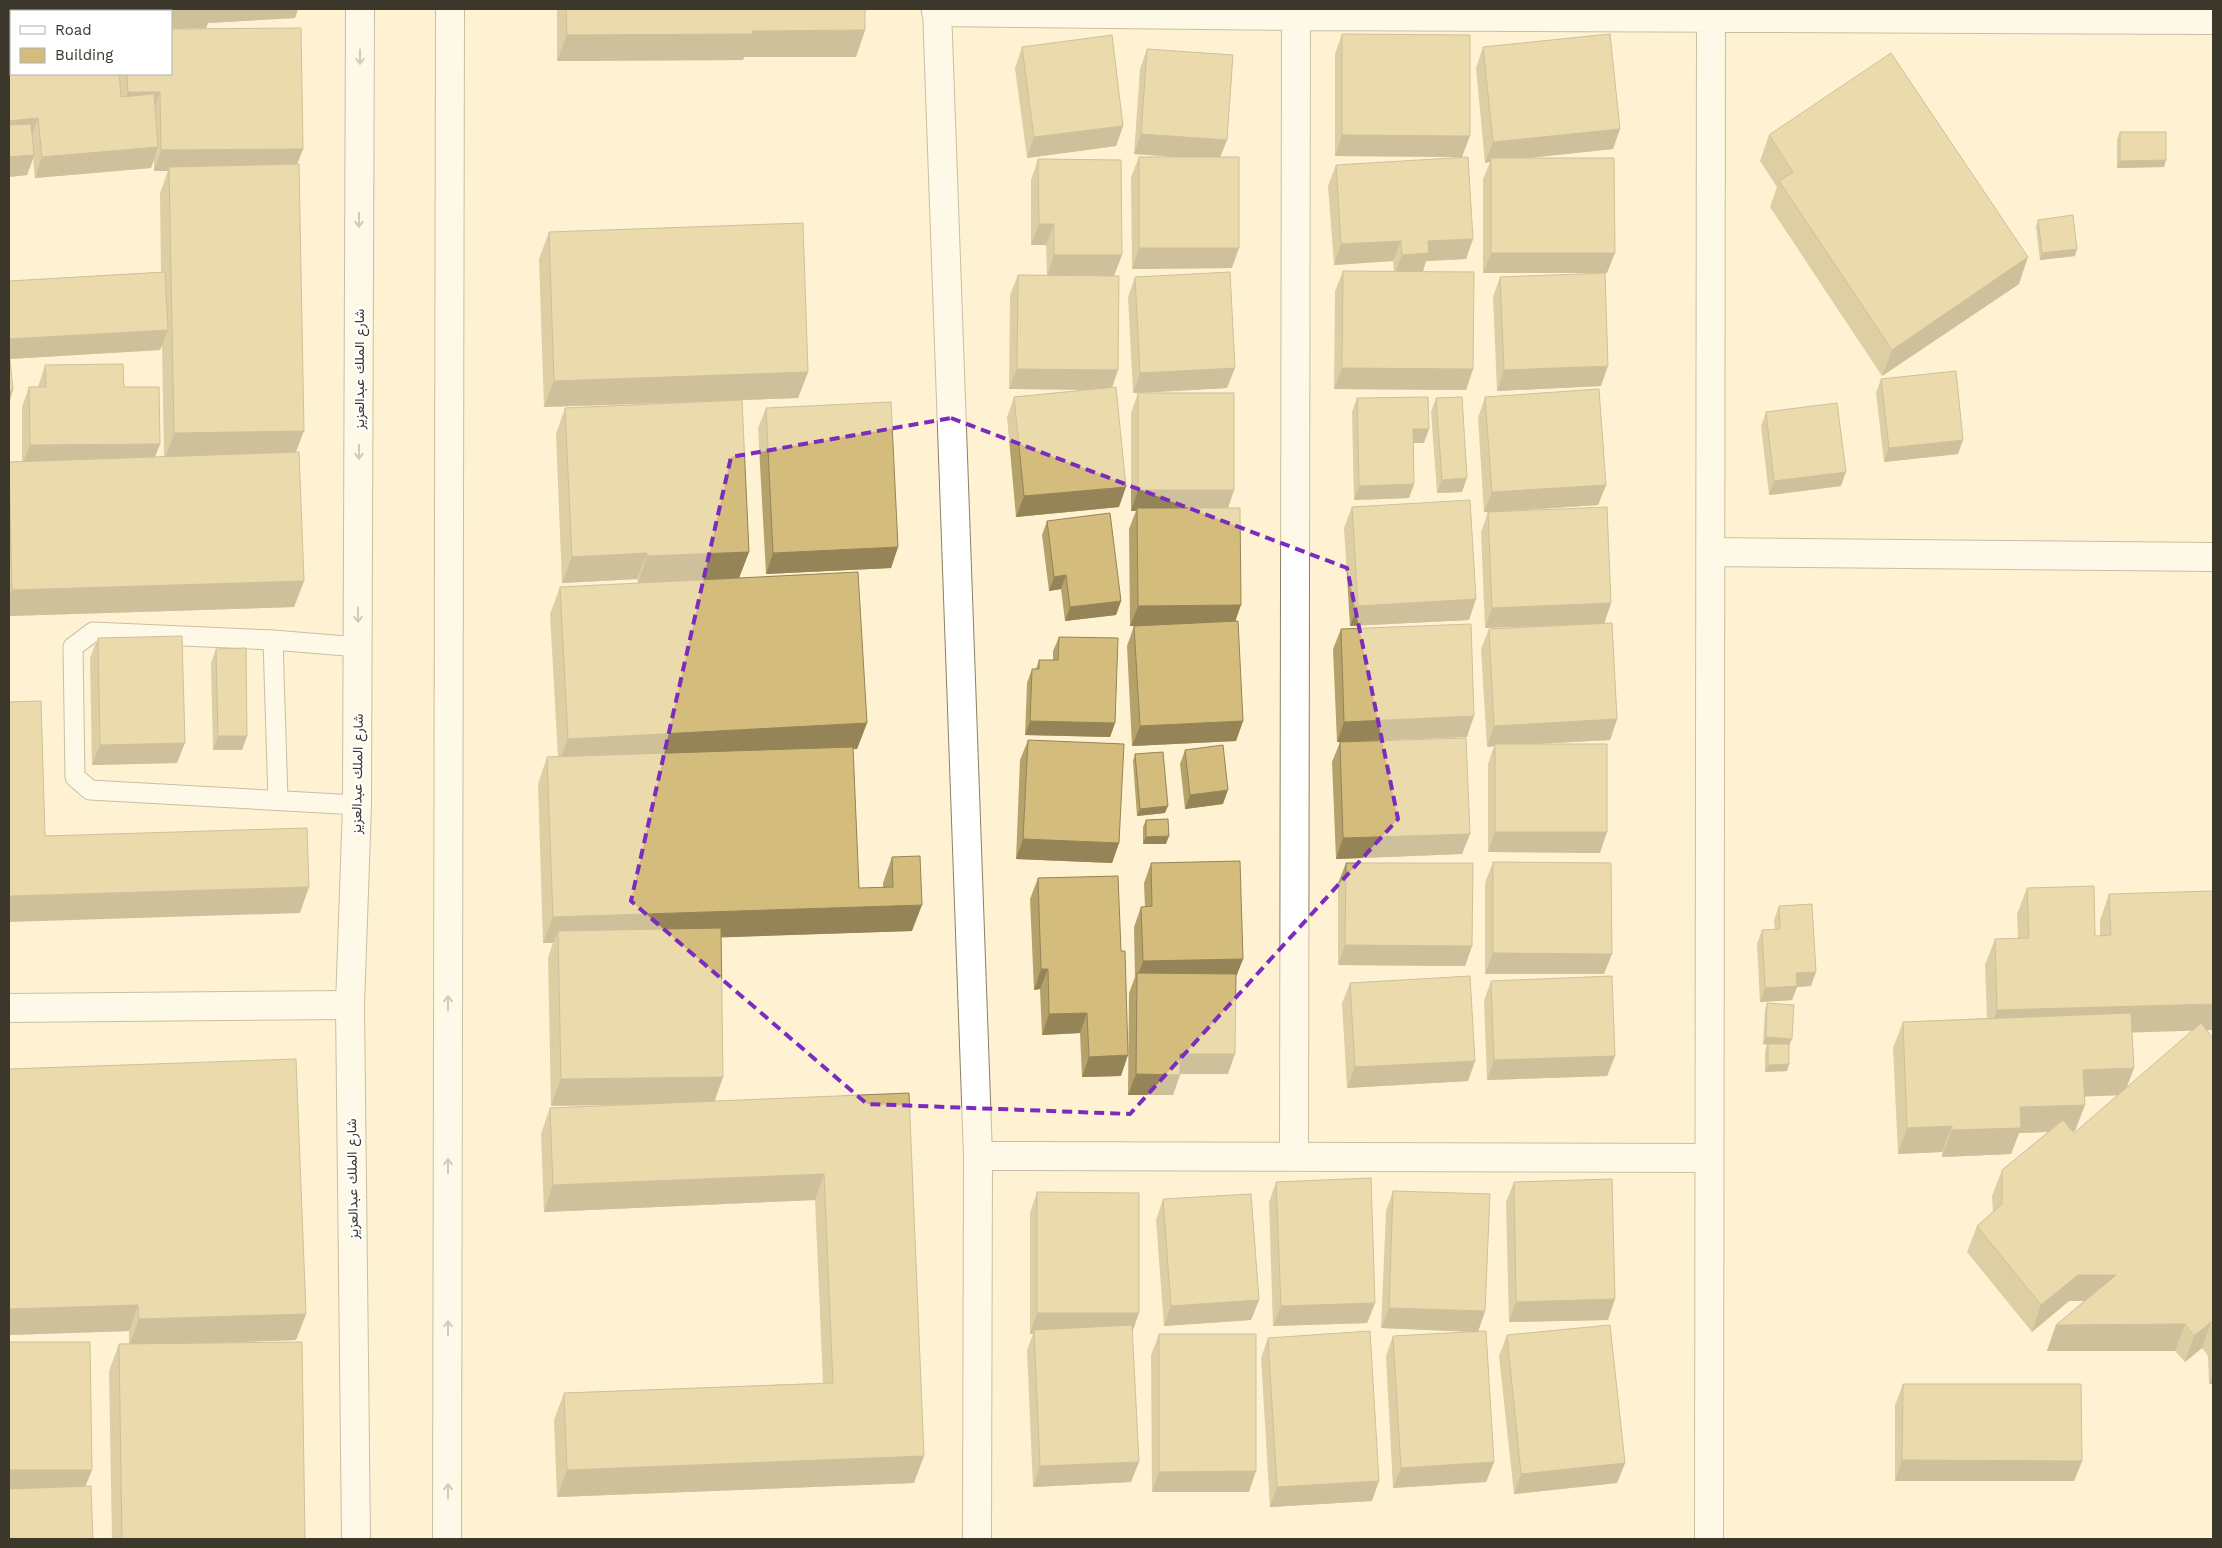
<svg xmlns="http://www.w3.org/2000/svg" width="2222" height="1548" font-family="'Work Sans',Vazirmatn,sans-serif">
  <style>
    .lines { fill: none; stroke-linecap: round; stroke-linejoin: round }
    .service-casing { stroke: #8b8063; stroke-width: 21 }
    .minor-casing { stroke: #8b8063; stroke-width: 30 }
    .tertiary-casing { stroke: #8b8063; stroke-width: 30 }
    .service { stroke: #fff; stroke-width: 19 }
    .minor { stroke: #fff; stroke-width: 28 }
    .tertiary { stroke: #fff; stroke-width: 28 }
    .wall { fill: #b5a26b; fill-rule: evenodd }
    .shaded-wall { fill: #948457 }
    .building { fill: #d3bc7c; stroke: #948457 }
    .oneway { stroke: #9e9b95 }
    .marked { fill: none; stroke: #7b2cbf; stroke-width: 4; stroke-dasharray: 10 6; stroke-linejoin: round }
    .labels { text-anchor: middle; stroke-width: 4; stroke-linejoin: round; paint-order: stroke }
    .street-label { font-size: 14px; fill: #3c372b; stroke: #fff }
  </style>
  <rect width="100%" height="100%" fill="#fef2d3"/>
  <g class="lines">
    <g class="service-casing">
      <path id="service" d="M273,640l5,160
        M357,805l-267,-15 -15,-13 -2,-130 20,-15 180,8 85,7"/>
    </g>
    <g class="minor-casing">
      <path id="minor" d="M937,9l41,1147 -1,383
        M936,12l360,4 917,4
        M1711,552l502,5
        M9,1008l341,-3
        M978,1156l731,2
        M1294,1156l2,-1140
        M1709,1539l2,-1530"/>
    </g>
    <g class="tertiary-casing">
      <path id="tertiary" d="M356,1539l-6,-534 7,-200 3,-796
        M447,1539l3,-1530"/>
    </g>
    <use href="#service" class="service"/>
    <use href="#minor" class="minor"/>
    <use href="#tertiary" class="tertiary"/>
  </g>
  <path class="wall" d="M122,9h176l-3,9 -87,5 -2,5 -35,-17h-49z
    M557,9h308v21l-9,27h-112l-1,3 -186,1z
    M9,28l111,57v-11h51l132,75 -6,15 -1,288 8,129 -10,26 -285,9v-154l13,-1v-54l7,-20h9l7,-22 79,22 36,57 -5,13 9,-1 -2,-112 -2,6 -150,9 3,31 -4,13v-122l152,-9 -1,-79 8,-22h-14v-11l-3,8 -116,10 -2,-19 -6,16 -18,2z
    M1342,34l120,123 -127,-1v-102z
    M1022,47l101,79 -7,20 -89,12 -12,-90z
    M1483,47l137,82 -7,20 -86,9 80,115h-124v-94l7,-17 -5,1 -9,-95z
    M1147,49l80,91 -7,17 12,111 -100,1 -1,-92 8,-20h35l-40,-3 6,-85z
    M2120,132l46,28 -2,7 -47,1v-29z
    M1769,135l250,149 -137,92 -112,-169 7,-20 -17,-26z
    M1038,159l76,117 4,94 -6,18 7,119 -103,10 -9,-100 7,-20 74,-7 -79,-1 1,-94 8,-20h29l-1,-30h-15v-65z
    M1336,165l137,74 -7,20 -40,2 -3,10 50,98 -7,21 -132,-1 1,-98 8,-20h51l-1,-10 -59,4 -6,-79z
    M2038,220l37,36 -35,4 -4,-33z
    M549,232l259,140 -10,26 -56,2 7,152 -10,26 -101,5 -1,-4 -75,4 -6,-149 9,-26 104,-5 -125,4 -5,-148z
    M1135,277l92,111 -84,5 91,97 -6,18 15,213 -7,20 -104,5 -5,-100 7,-20h6h-10l-1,-97 7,-18h-5v-98l7,-20h-5l-5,-96z
    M1500,277l101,109 -104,5 -4,-94z
    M1881,379l77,75 -74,8 -8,-69z
    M1485,397l121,88 -8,20 -84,6 97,92 -7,20 13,96 -7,21 -75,4 65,109 -112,-1v-88l6,-18 -7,1 -6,-98 8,-20 74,-4 -78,3 -4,-96 7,-20h-4l-6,-94z
    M1357,398l67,45h-11l1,41 -5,14 -55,2 -2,-88z
    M1436,398l26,94 -25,1 -6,-81z
    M766,408l132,139 -7,21 -125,6 -8,-146z
    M1766,412l75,74 -72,9 -8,-69z
    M1352,507l117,113 -119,6 -6,-98z
    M1047,521l74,80 -5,14 -51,6 -4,-32 -12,2 -7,-56z
    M560,587l307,136 -10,26h-4l6,139h24v-5l9,-26 20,74 -191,6 2,140 -9,24 195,-8 5,390 -357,14 -3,-77 10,-27 259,-10 -8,-183 -271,12 -3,-78 9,-26 84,-4 -83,2 -3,-149 5,-14h-10l-5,-159 9,-27h11l-8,-143z
    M1341,629l126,108 -127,5 130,92 -8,20 -126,5 -4,-97 8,-20h-3l-4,-93z
    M1059,637l56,86 -5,14 -85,-2 2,-52 5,-14h4l3,-9h14v-9z
    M98,638l79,125 -85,2 -2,-107z
    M216,649l31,87 -5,14h-29l-2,-87z
    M1028,740l91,103 -7,20 -96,-4 4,-99z
    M1185,750l38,54 -38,5 -5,-45z
    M1135,754l30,59 -28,3 -4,-55z
    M1146,820l20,24h-23v-17z
    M1493,862l111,112h-119v-91z
    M1151,863l92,96 -7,18 -8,97h-48l-7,21h-45l1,-102 6,-16 -1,-50 7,-20h4l-1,-24z
    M1346,863l126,83 -7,20 -127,-1v-82z
    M1038,878l83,198 -39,1 -2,-44 -38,2 -2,-46 -6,1 -4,-91z
    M2027,888l68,48h5v-16l9,-26 104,144v346h-4l-1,-28 -6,-8 -17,14 -10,-11h-128l9,-26 28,-24h-15l-37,31 -65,-80 10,-26 16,-13 -1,-17 10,-26 46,-38 -29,1 -8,21 -69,3v-5l-44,2 -5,-106 10,-26 84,-4 -2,-53 10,-26 23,-1 -1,-24zM2193,1030l-66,58 5,-56zM2118,1095l-44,38 -2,-2h3l10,-35z
    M1779,906l32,80 -14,1 -5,13 -32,2 -3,-58 5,-14h13l-1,-10z
    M1491,981l124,75 -8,20 -120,4 -3,-79z
    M1350,983l125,78 -7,20 -121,7 -5,-85z
    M1767,1003l22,43v18l-2,7 -22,1v-21l2,-6 -4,-1 2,-34z
    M9,1069l297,245 -10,26 -98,3 107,196h-193l-3,-168 10,-27h10v-13l-120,4z
    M1276,1182l99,121 -8,20 -94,3 -4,-124z
    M1514,1182l94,138 -99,2 -3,-120z
    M1393,1191l92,120 -7,20 16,131 -8,20 -93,6 -7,-132 7,-20 79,-4 -91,-4 5,-117z
    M1037,1192l95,140 -1,150 -98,5 -6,-137 6,-16h-3v-121z
    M1163,1199l96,101 -8,20 -87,6 -8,-106z
    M1159,1334l90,158h-97l-1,-137z
    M1507,1335l118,128 -8,20 -103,11 -15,-138z
    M1268,1338l104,163 -102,6 -9,-149z
    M1903,1384l179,77 -8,20h-179v-76z"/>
  <path class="shaded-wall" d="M9,9h82l-1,2h-79v11h-2z
    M131,9h167l-3,9 -87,5 -2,5 -35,1v-18h-41z
    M865,30l-9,27h-112l-1,3 -186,1 10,-26 185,-4z
    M128,92h32l-7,20h-33z
    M38,118l-7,20 -22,2v-19z
    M1123,126l-7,20 -89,12 7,-21z
    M1620,129l-7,20 -122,13v-4l-1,4 -5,1 8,-21z
    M1141,134l86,6 -8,20 -85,-6z
    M1342,135l128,1 -8,21 -127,-1z
    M158,147l-7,21 -116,10 7,-21z
    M303,149l-8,20 -126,-2 -1,4h-14l7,-21z
    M34,155l-7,20 -18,2v-20z
    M2166,160l-2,7 -47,1 3,-7z
    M1039,224h15l-8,21h-15z
    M1473,239l-7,20 -40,2 -4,13 -28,1 8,-20 26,-14z
    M1401,241l-8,20 -59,4 7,-21z
    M1139,248h100l-7,20 -100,1z
    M2077,249l-2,7 -35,4 2,-7z
    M1491,253h124l-8,20h-124z
    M1054,255h68l-8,21h-67z
    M2028,257l-9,27 -137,92 10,-26z
    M168,330l-8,20 -151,9v-20z
    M1608,366l-7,20 -104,5 7,-21z
    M1235,368l-8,20 -94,5 7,-20z
    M1342,368l131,1 -7,21 -132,-1z
    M1017,369l101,1 -7,20 -102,-1z
    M808,372l-10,26 -254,9 10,-26z
    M13,390l-4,13v-12z
    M1413,429h16l-5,14h-16z
    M304,431l-10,26 -129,2 9,-26z
    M1963,440l-5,14 -74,8 5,-14z
    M160,444l-8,20 -130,2 8,-21z
    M1846,472l-5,14 -72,9 5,-14z
    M1467,478l-5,14 -25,1 5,-13z
    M1414,484l-5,14 -55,2 5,-14z
    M1606,485l-8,20 -114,7 8,-20z
    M1126,487l-7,20 -103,10 8,-21z
    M1138,490h96l-7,21 -90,-3 -1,3h-5z
    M898,547l-7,21 -125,6 7,-21z
    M749,552l-10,26 -101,5 9,-27z
    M647,553l-10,26 -75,4 10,-26z
    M1066,575l-5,14 -12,2 5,-14z
    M304,581l-10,26 -285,9v-17l3,-9z
    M1476,599l-7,21 -119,6 8,-20z
    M1121,601l-5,14 -51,6 5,-14z
    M1611,603l-7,21 -119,4 7,-20z
    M1241,605l-7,20 -104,1 8,-20z
    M1474,716l-7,21 -130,5 7,-20z
    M1617,719l-7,21 -115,6v-2l-1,2 -7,1 7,-21z
    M1030,721l85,2 -5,14 -85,-2z
    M1243,721l-7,20 -104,5 8,-20z
    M867,723l-10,26 -299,16 10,-26z
    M218,736h29l-5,14h-29z
    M185,743l-8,20 -85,2 8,-20z
    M1228,790l-5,14 -38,5 5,-14z
    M1168,806l-3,7 -28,3 3,-7z
    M1495,832h112l-7,21 -112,-1z
    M1470,834l-8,20 -126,5 7,-21z
    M1169,836l-3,8h-23l3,-7z
    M1023,839l96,4 -7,20 -96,-4z
    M309,887l-9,26 -291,9v-26z
    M922,905l-10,26 -354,12v-12l-5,12h-10l10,-26z
    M1345,945l127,1 -7,20 -127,-1z
    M1493,953l119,1 -8,20h-119z
    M1243,959l-8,20 -98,-1 6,-17z
    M1041,969h7l-8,20 -6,1z
    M1816,972l-5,14 -14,1 -5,13 -32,2 5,-14 31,-15z
    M2213,1004v26l-225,7 9,-27z
    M1087,1013l-7,20 -38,2 7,-21z
    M1766,1037l26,2 -3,7 -26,-2z
    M1180,1054h55l-7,20h-55z
    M1128,1055l-7,21 -39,1 7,-20z
    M1615,1056l-8,20 -120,4 7,-20z
    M1475,1061l-7,20 -121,7 8,-21z
    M1789,1064l-2,7 -22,1 3,-7z
    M2134,1068l-10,27 -50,2 9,-27z
    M1136,1074l44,1 -7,20h-45z
    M723,1077l-9,26 -163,3 10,-27z
    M2085,1105l-10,26 -56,2 -8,21 -69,3 10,-27 68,-23z
    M1952,1126l-10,26 -44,2 9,-26z
    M824,1174l-9,26 -271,12 9,-27z
    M2078,1275h38l-9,26h-38l-37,31 9,-27z
    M1615,1299l-7,21 -99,2 7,-20z
    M1259,1300l-8,20 -87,6 7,-20z
    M1375,1303l-8,20 -94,3 8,-20z
    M138,1305l-9,26 -120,4v-26z
    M1389,1308l96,3 -7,21 -97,-4z
    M1037,1313h102l-7,20 -98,-3 -1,4h-3z
    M306,1314l-10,26 -167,6 10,-27z
    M2211,1322l-9,26 -17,14 9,-26z
    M2185,1324l-10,27h-128l9,-26z
    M2213,1372v12h-4z
    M924,1456l-10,27 -357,14 10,-27z
    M1902,1460l180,1 -8,20h-179z
    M1139,1462l-8,20 -98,5 7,-21z
    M1494,1462l-8,20 -93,6 8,-20z
    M1625,1463l-8,20 -103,11 7,-20z
    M9,1470h83l-8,20 -75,1z
    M1256,1471l-7,21h-97l7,-20z
    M1379,1481l-7,20 -102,6 7,-20z"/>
  <path class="building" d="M566,9h299v21l-113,1 1,3 -186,1z
    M9,28h2v46h108l2,23 33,-3 4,53 -116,10 -4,-39 -29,3v4l22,-1 3,31 -25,2z
    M301,28l2,121 -142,1 -1,-58h-32l-1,-18h44v-45z
    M1342,34l128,1v101l-128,-1z
    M1610,34l10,95 -127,13 -10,-95z
    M1112,35l11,91 -89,11 -12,-90z
    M1147,49l86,6 -6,85 -86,-6z
    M1891,53l137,204 -136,93 -113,-169 14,-9 -24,-37z
    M2120,132h46v28l-46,1z
    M1139,157h100v91h-100z
    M1468,157l5,82 -45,2 1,12 -27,2 -1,-14 -60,3 -5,-79z
    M1491,158h123l1,95h-124z
    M1038,159l83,1 1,95h-68v-31h-15z
    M299,164l5,267 -130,2 -5,-266z
    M2073,215l4,34 -35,4 -4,-33z
    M803,223l5,149 -254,9 -5,-149z
    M1343,271l131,1 -1,97 -131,-1z
    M165,272l3,58 -159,9v-58z
    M1230,272l5,96 -95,5 -5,-96z
    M1605,273l3,93 -104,4 -4,-93z
    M1018,275l101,1 -1,94 -101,-1z
    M9,350l4,40 -4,1z
    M123,364l1,23h35l1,57 -130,1 -1,-58h17l-1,-22z
    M1956,371l7,69 -74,8 -8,-69z
    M1116,387l10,100 -102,9 -10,-99z
    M1599,389l7,96 -114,7 -7,-95z
    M1138,393h96v97h-96z
    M1428,397l1,32h-16l1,55 -55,2 -2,-88z
    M1462,397l5,81 -25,2 -6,-82z
    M742,400l7,152 -102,4v-3l-75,4 -7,-149z
    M891,402l7,145 -125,6 -7,-145z
    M1837,403l9,69 -72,9 -8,-69z
    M299,452l5,129 -292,9 -3,-128z
    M1470,500l6,99 -118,7 -6,-99z
    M1607,507l4,96 -119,5 -4,-96z
    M1137,508h103l1,97 -103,1z
    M1110,513l11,88 -51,6 -4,-32 -12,2 -7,-56z
    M858,572l9,151 -299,16 -8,-152z
    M1238,621l5,100 -103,5 -6,-100z
    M1612,623l5,96 -123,7 -5,-97z
    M1471,624l3,92 -130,6 -3,-93z
    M182,636l3,107 -85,2 -2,-107z
    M1059,637l59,1 -3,85 -85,-2 2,-52h7v-9h19z
    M246,648l1,88h-29l-2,-87z
    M41,701l4,135 262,-8 2,59 -300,9v-194z
    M1466,738l4,96 -127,4 -3,-96z
    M1028,740l96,4 -5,99 -96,-4z
    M1495,744h112v88h-112z
    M1223,745l5,45 -38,5 -5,-45z
    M853,747l6,141 34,-1 -1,-30 28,-1 2,49 -369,12 -6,-160z
    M1163,752l5,54 -28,3 -5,-55z
    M1168,819l1,17 -23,1v-17z
    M1240,861l3,98 -100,2 -2,-54 11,-1 -1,-43z
    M1493,862l118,1 1,91 -119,-1z
    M1346,863h127l-1,83 -127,-1z
    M1118,876l3,75h4l3,104 -39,2 -2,-44 -38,1 -1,-45h-7l-3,-91z
    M2094,886l1,50 16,-1 -2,-41 104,-3v113l-216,6 -2,-71 34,-1 -2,-50z
    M1812,904l4,68 -20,1 1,13 -32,2 -3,-58 18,-1 -1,-23z
    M721,928l2,149 -162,2 -3,-148z
    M1137,973l99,1 -1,80h-55v21l-44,-1z
    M1470,976l5,85 -120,6 -5,-84z
    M1612,976l3,80 -121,4 -3,-79z
    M1767,1003l27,2 -2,34 -26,-2z
    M2131,1013l3,55 -51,2 2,35 -65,2 1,21 -69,2v-4l-45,2 -4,-106z
    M2201,1023l12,15v286l-2,-2 -17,14 -9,-12 -129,1 60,-50h-38l-37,30 -64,-79 25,-22v-34l61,-50 11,13z
    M1768,1044h21v20l-21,1z
    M296,1059l10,255 -167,5 -1,-14 -129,4v-240z
    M909,1093l15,363 -357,14 -3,-77 269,-10 -9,-209 -271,11 -3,-77z
    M1371,1178l4,125 -94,3 -5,-124z
    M1612,1179l3,120 -99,3 -2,-120z
    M1393,1191l97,3 -5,117 -96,-3z
    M1037,1192l102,1v120h-102z
    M1251,1194l8,106 -88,6 -8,-107z
    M1132,1325l7,137 -99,4 -6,-136z
    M1610,1325l15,138 -104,11 -14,-139z
    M1370,1331l9,150 -102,6 -9,-149z
    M1486,1331l8,131 -93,6 -8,-132z
    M1159,1334h97v137l-97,1z
    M9,1342h81l2,128h-83z
    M302,1342l3,197h-183l-3,-195z
    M1903,1384h178l1,77 -180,-1z
    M91,1486l2,53h-84v-50z"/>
  <defs><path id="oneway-shaft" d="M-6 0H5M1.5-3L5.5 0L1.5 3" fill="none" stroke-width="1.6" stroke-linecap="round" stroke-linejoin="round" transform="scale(1.25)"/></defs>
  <g class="oneway">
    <use href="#oneway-shaft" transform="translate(360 57) rotate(90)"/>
    <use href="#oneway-shaft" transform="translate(359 220) rotate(90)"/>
    <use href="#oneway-shaft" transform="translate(359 452) rotate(90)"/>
    <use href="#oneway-shaft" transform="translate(358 615) rotate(90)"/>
    <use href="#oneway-shaft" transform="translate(448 1003) rotate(-90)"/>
    <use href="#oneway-shaft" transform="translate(448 1166) rotate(-90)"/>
    <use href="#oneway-shaft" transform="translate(448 1328) rotate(-90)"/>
    <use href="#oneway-shaft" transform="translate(448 1491) rotate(-90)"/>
  </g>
  <path d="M0 0H2222V1548H0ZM951,418l396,150 51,251 -268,295 -263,-10 -236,-203 100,-444z" fill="#fef2d3" fill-opacity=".55" fill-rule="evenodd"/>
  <path class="marked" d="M951,418l396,150 51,251 -268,295 -263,-10 -236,-203 100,-444z"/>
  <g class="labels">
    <g class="street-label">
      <text transform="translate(359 369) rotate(-90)" y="5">شارع الملك عبدالعزيز</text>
      <text transform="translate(357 774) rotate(-89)" y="5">شارع الملك عبدالعزيز</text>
      <text transform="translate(352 1179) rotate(-91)" y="5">شارع الملك عبدالعزيز</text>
    </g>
  </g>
  <rect width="2222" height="1548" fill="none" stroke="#3c372b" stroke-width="20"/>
  <rect x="10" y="10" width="162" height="65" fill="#ffffff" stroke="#b1afaa"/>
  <rect x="20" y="26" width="25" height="8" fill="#ffffff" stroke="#b1afaa"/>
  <text x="55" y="35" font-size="15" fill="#3c372b">Road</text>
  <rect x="20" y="48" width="25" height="15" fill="#d3bc7c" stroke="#b1afaa"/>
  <text x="55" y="60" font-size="15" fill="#3c372b">Building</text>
</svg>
